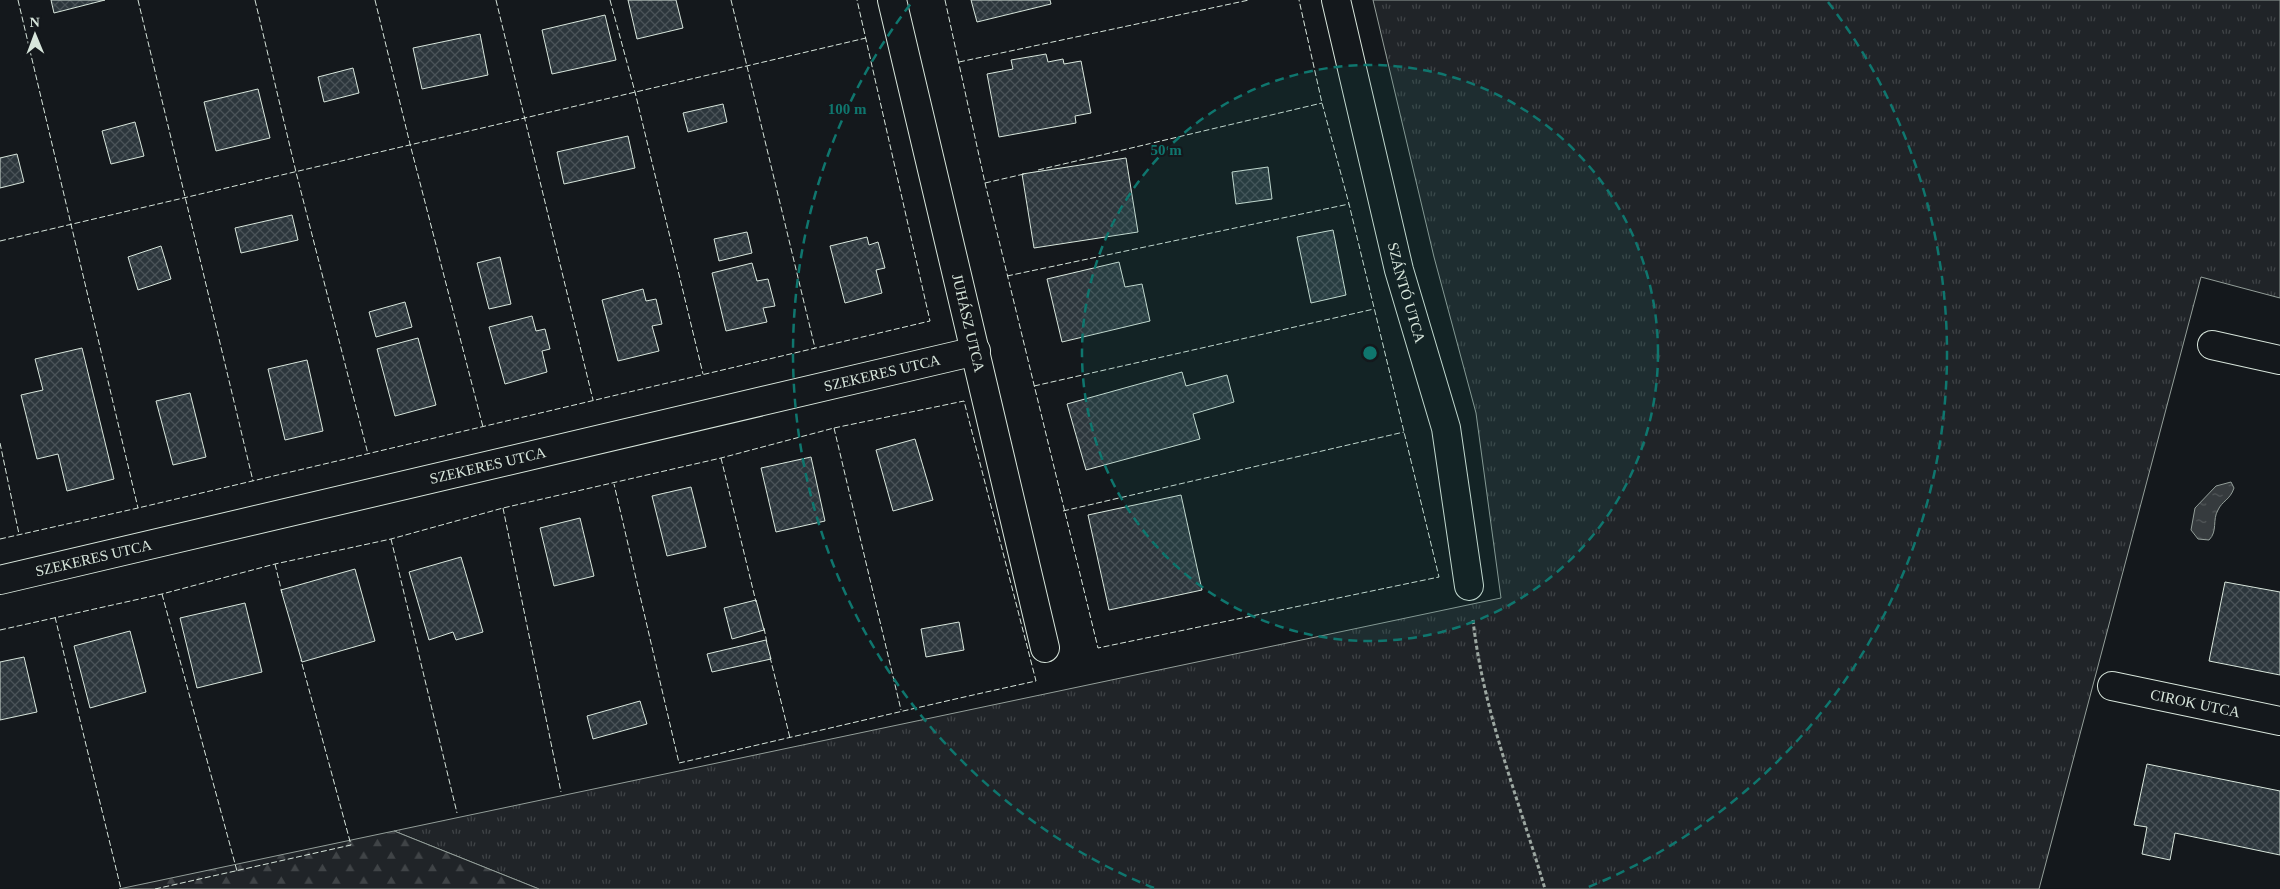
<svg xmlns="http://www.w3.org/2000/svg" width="2280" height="889" font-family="'Times New Roman',serif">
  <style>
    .grass { fill: url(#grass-tufts); stroke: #939e99 }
    .forest { fill: url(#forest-firs); stroke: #939e99 }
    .water { fill: url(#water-ripples); stroke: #939e99 }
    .building { fill: url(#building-cross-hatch); stroke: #d8e6dc }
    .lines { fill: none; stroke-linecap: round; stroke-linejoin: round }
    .minor-casing { stroke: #d8e6dc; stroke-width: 30 }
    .path { stroke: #9da8a2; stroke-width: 3; stroke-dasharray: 4 2.5; stroke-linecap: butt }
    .minor { stroke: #14181c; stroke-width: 28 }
    .fence { stroke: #d8e6dc; stroke-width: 1; stroke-dasharray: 6 2.5; stroke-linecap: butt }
    .ring { fill: none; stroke: #0f766e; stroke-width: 2.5; stroke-dasharray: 9 6 }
    .labels { text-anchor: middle; stroke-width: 4; stroke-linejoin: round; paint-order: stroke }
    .street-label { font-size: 15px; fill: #d8e6dc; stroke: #14181c }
    .centre { fill: #0f766e; stroke: #14181c; stroke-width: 2.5 }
    .ring-label { font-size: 15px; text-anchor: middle; font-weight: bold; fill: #0f766e; stroke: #14181c; stroke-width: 4; stroke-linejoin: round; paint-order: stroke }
  </style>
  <defs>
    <pattern id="grass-tufts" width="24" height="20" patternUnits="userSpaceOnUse" patternTransform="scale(1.25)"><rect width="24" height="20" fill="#202428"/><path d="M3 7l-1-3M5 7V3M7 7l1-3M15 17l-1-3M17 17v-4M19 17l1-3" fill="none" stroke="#404447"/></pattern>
    <pattern id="forest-firs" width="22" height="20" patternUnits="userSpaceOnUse" patternTransform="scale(1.25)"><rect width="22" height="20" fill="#202428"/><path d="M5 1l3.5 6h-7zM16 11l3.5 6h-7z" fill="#404447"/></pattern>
    <pattern id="water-ripples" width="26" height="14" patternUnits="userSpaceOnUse" patternTransform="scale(1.25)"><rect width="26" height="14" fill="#363b3e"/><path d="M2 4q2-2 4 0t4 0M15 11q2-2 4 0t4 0" fill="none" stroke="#525759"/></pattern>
    <pattern id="building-cross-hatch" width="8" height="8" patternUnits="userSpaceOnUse" patternTransform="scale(1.25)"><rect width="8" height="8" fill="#2c363c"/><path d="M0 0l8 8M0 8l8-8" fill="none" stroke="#4a5358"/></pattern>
  </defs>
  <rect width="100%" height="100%" fill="#14181c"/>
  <path class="grass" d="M1373,0h907v298l-79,-21 -162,612h-1500l-145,-58 1107,-233 -25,-185 -42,-156z"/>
  <path class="forest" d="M394,831l145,58h-420z"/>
  <path class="water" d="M2231,482l3,6c-4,12 -12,13 -16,22 -6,10 0,21 -9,30l-11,-1 -7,-9 4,-22 21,-22z"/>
  <path class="building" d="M51,0h54l-51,13z
    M628,0h48l7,28 -46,11z
    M971,0h79l1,4 -74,18z
    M605,15l11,45 -64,14 -10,-44z
    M480,34l8,41 -66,14 -9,-41z
    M1046,54l2,8 15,-3 1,5 17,-3 10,52 -16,3 1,7 -77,14 -12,-63 26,-5 -2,-9z
    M353,68l6,25 -35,9 -6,-25z
    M258,89l12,49 -54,13 -12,-49z
    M723,104l4,18 -39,10 -5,-19z
    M135,122l9,34 -33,8 -9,-33z
    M628,136l7,32 -71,16 -7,-32z
    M17,154l7,28 -24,6v-30z
    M1126,158l12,74 -104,16 -12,-74z
    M1268,167l4,32 -36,5 -4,-32z
    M292,215l6,25 -57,13 -6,-25z
    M1333,230l13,65 -35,8 -14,-66z
    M747,232l5,21 -33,8 -5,-22z
    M867,237l2,8 9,-3 7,26 -9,2 6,23 -37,10 -15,-57z
    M161,246l10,33 -33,11 -10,-33z
    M500,257l11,47 -22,5 -12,-46z
    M1119,262l6,25 17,-3 8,37 -88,21 -15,-63z
    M752,263l5,18 11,-2 7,27 -12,2 4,14 -41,9 -14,-58z
    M643,289l3,12 10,-2 6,25 -10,2 7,25 -41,10 -16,-61z
    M405,302l7,25 -36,10 -7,-25z
    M532,316l4,15 9,-2 5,20 -8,2 5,21 -42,12 -16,-57z
    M418,338l18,67 -41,11 -18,-67z
    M82,348l32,131 -47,12 -9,-37 -21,5 -16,-64 22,-5 -8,-31z
    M307,360l16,71 -38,9 -17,-71z
    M1182,372l4,14 41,-11 7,27 -41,12 7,25 -114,31 -19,-66z
    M190,393l16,64 -33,8 -17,-64z
    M915,439l18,61 -40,11 -17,-61z
    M811,457l14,64 -49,11 -15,-64z
    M691,487l15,60 -39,9 -15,-60z
    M1181,495l21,95 -93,20 -21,-95z
    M580,518l14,58 -40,10 -14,-58z
    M461,557l22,75 -27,8 -3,-8 -24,8 -20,-68z
    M355,569l20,72 -73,21 -21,-72z
    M2225,582l55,10v83l-71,-14z
    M756,600l8,30 -32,9 -8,-31z
    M245,603l17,69 -65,16 -17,-70z
    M959,622l5,28 -38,7 -5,-28z
    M130,631l16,61 -56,16 -16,-62z
    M766,640l5,19 -59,13 -5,-18z
    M24,657l13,55 -37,8v-58z
    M640,701l7,23 -54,15 -6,-23z
    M2147,764l133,27v64l-105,-22 -5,27 -28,-6 5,-27 -13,-2z"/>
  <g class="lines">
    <g class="minor-casing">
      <g id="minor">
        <path id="s1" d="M892,0l153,648"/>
        <path id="s2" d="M1336,0l63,270 47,158 23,158"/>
        <path d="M2212,345l68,15"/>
        <path id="s3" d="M0,580l976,-229"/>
        <path id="s4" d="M2112,686l168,35"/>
      </g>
    </g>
    <path class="path" d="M1473,620c10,92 46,180 72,269"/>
    <use href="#minor" class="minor"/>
    <path class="fence" d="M18,0l120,508
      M138,0l115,481
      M255,0l41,172 72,282
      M375,0l35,144 73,283
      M496,0l97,400
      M610,0l25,92 68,282
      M731,0l84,348
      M945,0l40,183 113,465 341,-71 -90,-373 -27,-101 -23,-103
      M959,62l290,-62
      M1038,170l284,-67
      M985,183l39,-9
      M0,241l866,-203
      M1007,276l342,-72
      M1034,386l340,-77
      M834,428l67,282
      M0,443l19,91
      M721,458l35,144
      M503,508l58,284
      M1063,511l341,-79
      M0,539l138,-31 792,-187 -73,-321
      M391,539l66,274
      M275,564l7,29
      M162,594l75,277
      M55,617l66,272
      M764,628l3,15
      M0,630l162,-36 113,-30 116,-25 112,-31 218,-50 113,-30 130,-27 72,280c-119,26 -238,55 -357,82l-65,-279
      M770,657l20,81
      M155,889l196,-44 -50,-185"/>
  </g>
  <circle cx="1370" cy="353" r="288" fill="#0f766e" fill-opacity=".12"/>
  <g class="ring">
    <circle cx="1370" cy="353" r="288"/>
    <path d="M1154 888A577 577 0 0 1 912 2M1828 2A577 577 0 0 1 1586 888"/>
  </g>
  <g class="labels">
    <g class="street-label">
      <text dy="5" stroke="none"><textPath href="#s2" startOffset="301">SZÁNTÓ UTCA</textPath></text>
      <text dy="5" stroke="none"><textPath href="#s1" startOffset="332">JUHÁSZ UTCA</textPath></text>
      <text dy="5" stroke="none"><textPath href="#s3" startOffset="906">SZEKERES UTCA</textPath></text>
      <text dy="5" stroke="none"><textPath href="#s3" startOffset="501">SZEKERES UTCA</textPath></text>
      <text dy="5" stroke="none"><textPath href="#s3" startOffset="96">SZEKERES UTCA</textPath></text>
      <text dy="5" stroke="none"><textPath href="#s4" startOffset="85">CIROK UTCA</textPath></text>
    </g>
  </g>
  <circle cx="1370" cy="353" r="8" class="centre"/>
  <g class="ring-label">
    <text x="847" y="114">100 m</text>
    <text x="1166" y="155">50 m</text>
  </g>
  <g transform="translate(35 35) rotate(359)" stroke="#14181c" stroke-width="4" paint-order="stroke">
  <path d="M0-4L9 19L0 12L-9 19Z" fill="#d8e6dc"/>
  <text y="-8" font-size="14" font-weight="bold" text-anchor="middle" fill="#d8e6dc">N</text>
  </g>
</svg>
